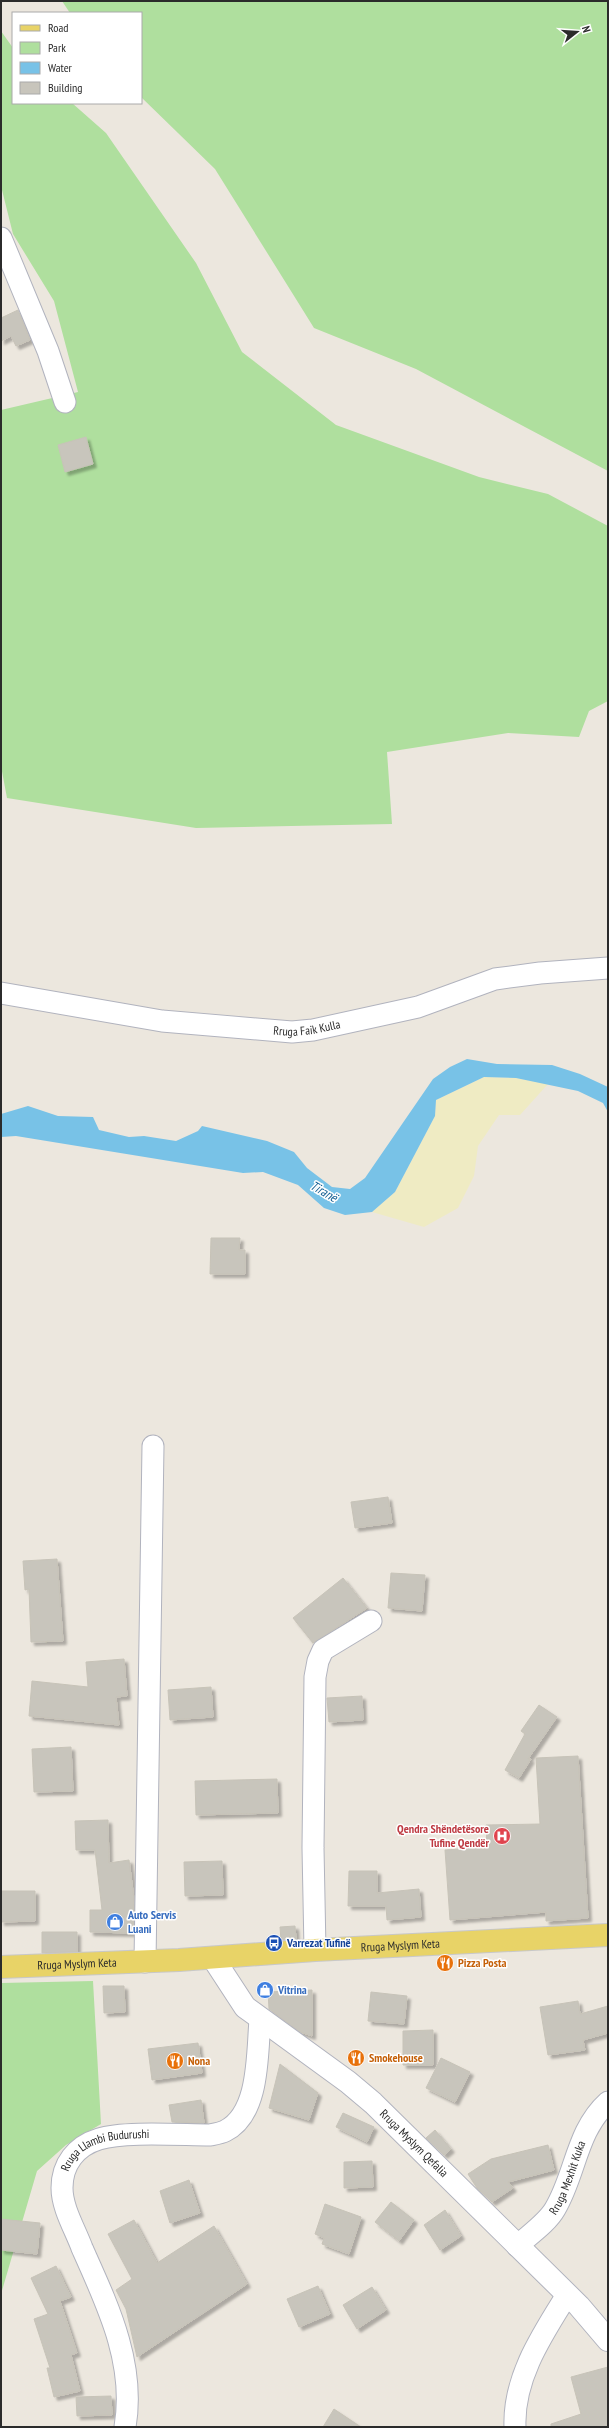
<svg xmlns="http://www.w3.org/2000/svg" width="609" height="2428" font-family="'PT Sans Narrow',sans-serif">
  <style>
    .green { fill: #afdf9e }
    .sand { fill: #efebc3 }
    .water { fill: #78c2e7 }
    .building { fill: #c8c5bc; stroke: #c7c3b8; filter: url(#shadow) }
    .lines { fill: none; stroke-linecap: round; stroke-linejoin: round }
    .minor-casing { stroke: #b1b3be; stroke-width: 23 }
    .tertiary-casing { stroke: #b1b3be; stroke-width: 24 }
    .primary-casing { stroke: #c8c8c8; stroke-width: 24 }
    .minor { stroke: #fff; stroke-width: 21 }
    .tertiary { stroke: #fff; stroke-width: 22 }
    .primary { stroke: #e8d367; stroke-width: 22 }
    .labels { text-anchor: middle; stroke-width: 3; stroke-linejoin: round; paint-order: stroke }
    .street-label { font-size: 12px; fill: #2b2b2b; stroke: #fff }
    .health-label { font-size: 12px; font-weight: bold; fill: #be3a42; stroke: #fff; text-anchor: end }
    .shop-label { font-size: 12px; font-weight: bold; fill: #366cbe; stroke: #fff; text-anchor: start }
    .transit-label { font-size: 12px; font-weight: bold; fill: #164399; stroke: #fff; text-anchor: start }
    .food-label { font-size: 12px; font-weight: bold; fill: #c56008; stroke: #fff; text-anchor: start }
    .water-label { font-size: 13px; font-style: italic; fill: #166094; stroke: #fff }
  </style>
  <defs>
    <filter id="shadow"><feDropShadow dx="3.5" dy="3.5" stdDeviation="1" flood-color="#0004"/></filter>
  </defs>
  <rect width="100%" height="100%" fill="#ece7de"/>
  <path class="green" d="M62,1h546v470l-192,-102 -102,-41 -99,-159 -74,-72v-84h-71z
    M1,31l12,17v55h59l34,30 90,130 46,89 94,73 143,52 69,17 60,32v175l-19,10 -10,26 -71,-4 -121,19 5,72 -196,4 -189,-30 -6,-32v-356l77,-18 -24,-91 -41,-67 -12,-48z
    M93,1981l8,143 -35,21 -29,26 -36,123v-311z"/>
  <path class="sand" d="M484,1077l32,1 32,6 -28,31h-21l-21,31 -4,30 -16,32 -34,19 -52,-15 23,-20 40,-76 1,-16z"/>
  <path class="water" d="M467,1059l30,5 55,1 28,9 28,13v25l-5,-9 -25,-12 -62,-13 -32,-1 -48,23 -1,16 -40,76 -23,20 -27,3 -21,-7 -26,-23 -35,-13 -20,1 -227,-37 -15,1v-23l27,-8 30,10 35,1 6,13 30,7 15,-1 32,5 22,-10 4,-5 65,15 27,11 13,16 25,19 18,2 15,-11 68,-99 17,-12z"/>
  <path class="building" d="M18,310l12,30 -14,6 -5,-10 -10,5v-23z
    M86,437l7,27 -28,8 -7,-27z
    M211,1238h29l-1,12h6v24h-35z
    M388,1497l4,26 -37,5 -4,-26z
    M57,1559l6,82 -32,1 -2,-53 -4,1 -2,-29z
    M391,1573l34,2 -3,36 -34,-3z
    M343,1578l24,30 -54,35 -20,-25z
    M124,1659l3,37 -11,1 3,28 -90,-9 3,-35 56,6 -2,-25z
    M211,1687l2,30 -43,3 -2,-30z
    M362,1696l1,24 -34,2 -2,-24z
    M539,1705l18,12 -29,42h3l-12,19 -14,-8 20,-36 -4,-3z
    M71,1747l2,44 -39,1 -2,-43z
    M578,1756l10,162 -42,3v-9l-96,8 -5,-70 42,-3 -1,-22 54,-1 -4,-66z
    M277,1779l1,34 -82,2 -1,-34z
    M108,1820l1,43 20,-3 5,39 -1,34 -43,-1v-22h12l-7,-60h-19l-1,-29z
    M222,1861l1,34 -38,1 -1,-34z
    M349,1871h28v22l42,-4 2,28 -34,3 -1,-14h-38z
    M1,1891h34v30l-34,1z
    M295,1926l1,13 -15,1 -1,-13z
    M42,1932h35v20l-35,1z
    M103,1986h21l1,26 -21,1z
    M312,1990v46l-12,-4 -31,-23 -1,-17z
    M371,1992l36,4 -3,28 -36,-3z
    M578,2001l2,13 28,-8v27l-25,7 2,10 -37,5 -8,-48z
    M433,2030v35h-30v-34z
    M198,2043l4,30 -50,7 -4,-31z
    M441,2058l29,14 -15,30 -29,-14z
    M280,2064l38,29 -9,27 -40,-12z
    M201,2100l3,23 -32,-1 -3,-17z
    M343,2113l31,14 -7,15 -31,-15z
    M435,2130l16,19 -7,6 -18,-17z
    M548,2145l6,25 -46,12 5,6 -21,14 -15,-14 -9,-14 23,-15z
    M372,2161l1,26 -29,1v-26z
    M189,2180l11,33 -30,10 -10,-32z
    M391,2202l23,18 -15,21 -24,-19z
    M325,2204l36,13 -12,37 -27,-10 2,-6 -9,-4z
    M445,2210l16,26 -21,14 -16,-25z
    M1,2219l39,4 -3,31 -36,-4z
    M134,2220l23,43 57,-37 33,58 -110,73 -11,-48 -10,-19 16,-11 -24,-45z
    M56,2266l15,31 -11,4 17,52 -6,2 9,36 -26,6 -7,-29h3l-16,-49 14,-5 -17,-36z
    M318,2286l12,28 -31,13 -12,-28z
    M372,2287l14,23 -29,19 -14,-24z
    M608,2367v60h-57v-3l30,-10 -10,-37z
    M111,2396l1,19 -35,1 -1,-19z
    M334,2409l27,18h-38z"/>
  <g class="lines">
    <g class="minor-casing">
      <g id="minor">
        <path d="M1,238l47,113 17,51"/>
        <path id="s1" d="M1,993l161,28 130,11 21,-2 105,-23 77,-28 45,-6 68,-5"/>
        <path d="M315,1950l-2,-102 2,-171 3,-16 5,-11 48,-29"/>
        <path d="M145,1962l8,-516"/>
        <path id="s2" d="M517,2246c12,-11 30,-23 38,-37 21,-35 21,-78 53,-107"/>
        <path id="s3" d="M125,2427c11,-64 -18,-123 -43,-179 -7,-19 -20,-40 -20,-60 0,-24 14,-42 37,-49 25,-8 82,-4 111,-4 5,-1 11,-2 15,-4 35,-17 32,-78 35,-111"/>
        <path d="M515,2427c-2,-49 27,-92 52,-132"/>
      </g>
    </g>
    <g class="tertiary-casing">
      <g id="tertiary">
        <path id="s4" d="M213,1958l32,49 103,75 25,21 206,203 29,34"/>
      </g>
    </g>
    <g class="primary-casing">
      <g id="primary">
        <path id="s5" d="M1,1967l178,-7 136,-10 293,-15"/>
      </g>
    </g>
    <use href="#minor" class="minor"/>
    <use href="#tertiary" class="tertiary"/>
    <use href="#primary" class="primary"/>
  </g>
  <defs>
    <g id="hospital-disc" transform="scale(0.9)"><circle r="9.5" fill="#e0444e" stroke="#fff"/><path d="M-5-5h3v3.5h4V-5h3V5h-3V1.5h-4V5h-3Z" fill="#fff"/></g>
    <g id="shop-disc" transform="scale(0.9)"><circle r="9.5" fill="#3f7fe0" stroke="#fff"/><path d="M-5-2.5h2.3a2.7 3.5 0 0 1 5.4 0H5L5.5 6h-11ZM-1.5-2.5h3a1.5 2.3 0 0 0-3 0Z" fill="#fff"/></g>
    <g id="bus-disc" transform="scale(0.9)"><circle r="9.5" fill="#1a4fb4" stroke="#fff"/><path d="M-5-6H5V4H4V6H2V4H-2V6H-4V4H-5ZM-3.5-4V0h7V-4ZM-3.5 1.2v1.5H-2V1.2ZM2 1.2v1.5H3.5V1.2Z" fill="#fff"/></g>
    <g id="restaurant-disc" transform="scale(0.9)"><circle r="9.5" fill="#e8710a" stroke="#fff"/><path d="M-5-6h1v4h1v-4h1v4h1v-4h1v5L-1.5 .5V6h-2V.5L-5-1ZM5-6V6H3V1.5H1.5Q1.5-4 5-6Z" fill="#fff"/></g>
  </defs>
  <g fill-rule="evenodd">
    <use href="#hospital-disc" x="502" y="1836"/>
    <use href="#shop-disc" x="115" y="1922"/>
    <use href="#bus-disc" x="274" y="1943"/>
    <use href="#restaurant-disc" x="445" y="1963"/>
    <use href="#shop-disc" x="265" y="1990"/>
    <use href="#restaurant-disc" x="356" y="2058"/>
    <use href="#restaurant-disc" x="175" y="2061"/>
  </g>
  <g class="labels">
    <g class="street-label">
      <text dy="4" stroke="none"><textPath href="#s1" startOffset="309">Rruga Faik Kulla</textPath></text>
      <text dy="4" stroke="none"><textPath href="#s5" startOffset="400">Rruga Myslym Keta</textPath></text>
      <text dy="4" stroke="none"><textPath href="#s5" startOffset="76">Rruga Myslym Keta</textPath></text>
      <text dy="4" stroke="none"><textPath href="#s4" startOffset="276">Rruga Myslym Qefalia</textPath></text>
      <text dy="4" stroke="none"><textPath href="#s3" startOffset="318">Rruga Llambi Budurushi</textPath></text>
      <text dy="4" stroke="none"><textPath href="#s2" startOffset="87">Rruga Mexhit Kuka</textPath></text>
    </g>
    <g class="health-label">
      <text x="489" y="1833">Qendra Shëndetësore<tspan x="489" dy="14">Tufine Qendër</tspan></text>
    </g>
    <g class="shop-label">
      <text x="128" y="1919">Auto Servis<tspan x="128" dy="14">Luani</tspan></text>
      <text x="278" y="1994">Vitrina</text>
    </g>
    <g class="transit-label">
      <text x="287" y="1947">Varrezat Tufinë</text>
    </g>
    <g class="food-label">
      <text x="458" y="1967">Pizza Posta</text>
      <text x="369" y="2062">Smokehouse</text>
      <text x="188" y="2065">Nona</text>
    </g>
    <g class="water-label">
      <text transform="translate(324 1191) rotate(30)" y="5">Tiranë</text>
    </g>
  </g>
  <rect width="609" height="2428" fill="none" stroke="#2b2b2b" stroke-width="4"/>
  <rect x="12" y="12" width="130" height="92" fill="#ffffff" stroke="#aaaaaa"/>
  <rect x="20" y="25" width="20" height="6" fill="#e8d367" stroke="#aaaaaa"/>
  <text x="48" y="32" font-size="12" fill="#2b2b2b">Road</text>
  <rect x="20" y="42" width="20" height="12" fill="#afdf9e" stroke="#aaaaaa"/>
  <text x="48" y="52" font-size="12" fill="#2b2b2b">Park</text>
  <rect x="20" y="62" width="20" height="12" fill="#78c2e7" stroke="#aaaaaa"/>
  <text x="48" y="72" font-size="12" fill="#2b2b2b">Water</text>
  <rect x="20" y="82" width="20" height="12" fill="#c8c5bc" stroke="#aaaaaa"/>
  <text x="48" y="92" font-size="12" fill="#2b2b2b">Building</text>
  <g transform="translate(577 32) rotate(73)" stroke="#ffffff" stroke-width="3" paint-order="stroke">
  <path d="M0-3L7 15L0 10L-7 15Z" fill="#2b2b2b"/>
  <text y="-6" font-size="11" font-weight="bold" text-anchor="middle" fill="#2b2b2b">N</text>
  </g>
</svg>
